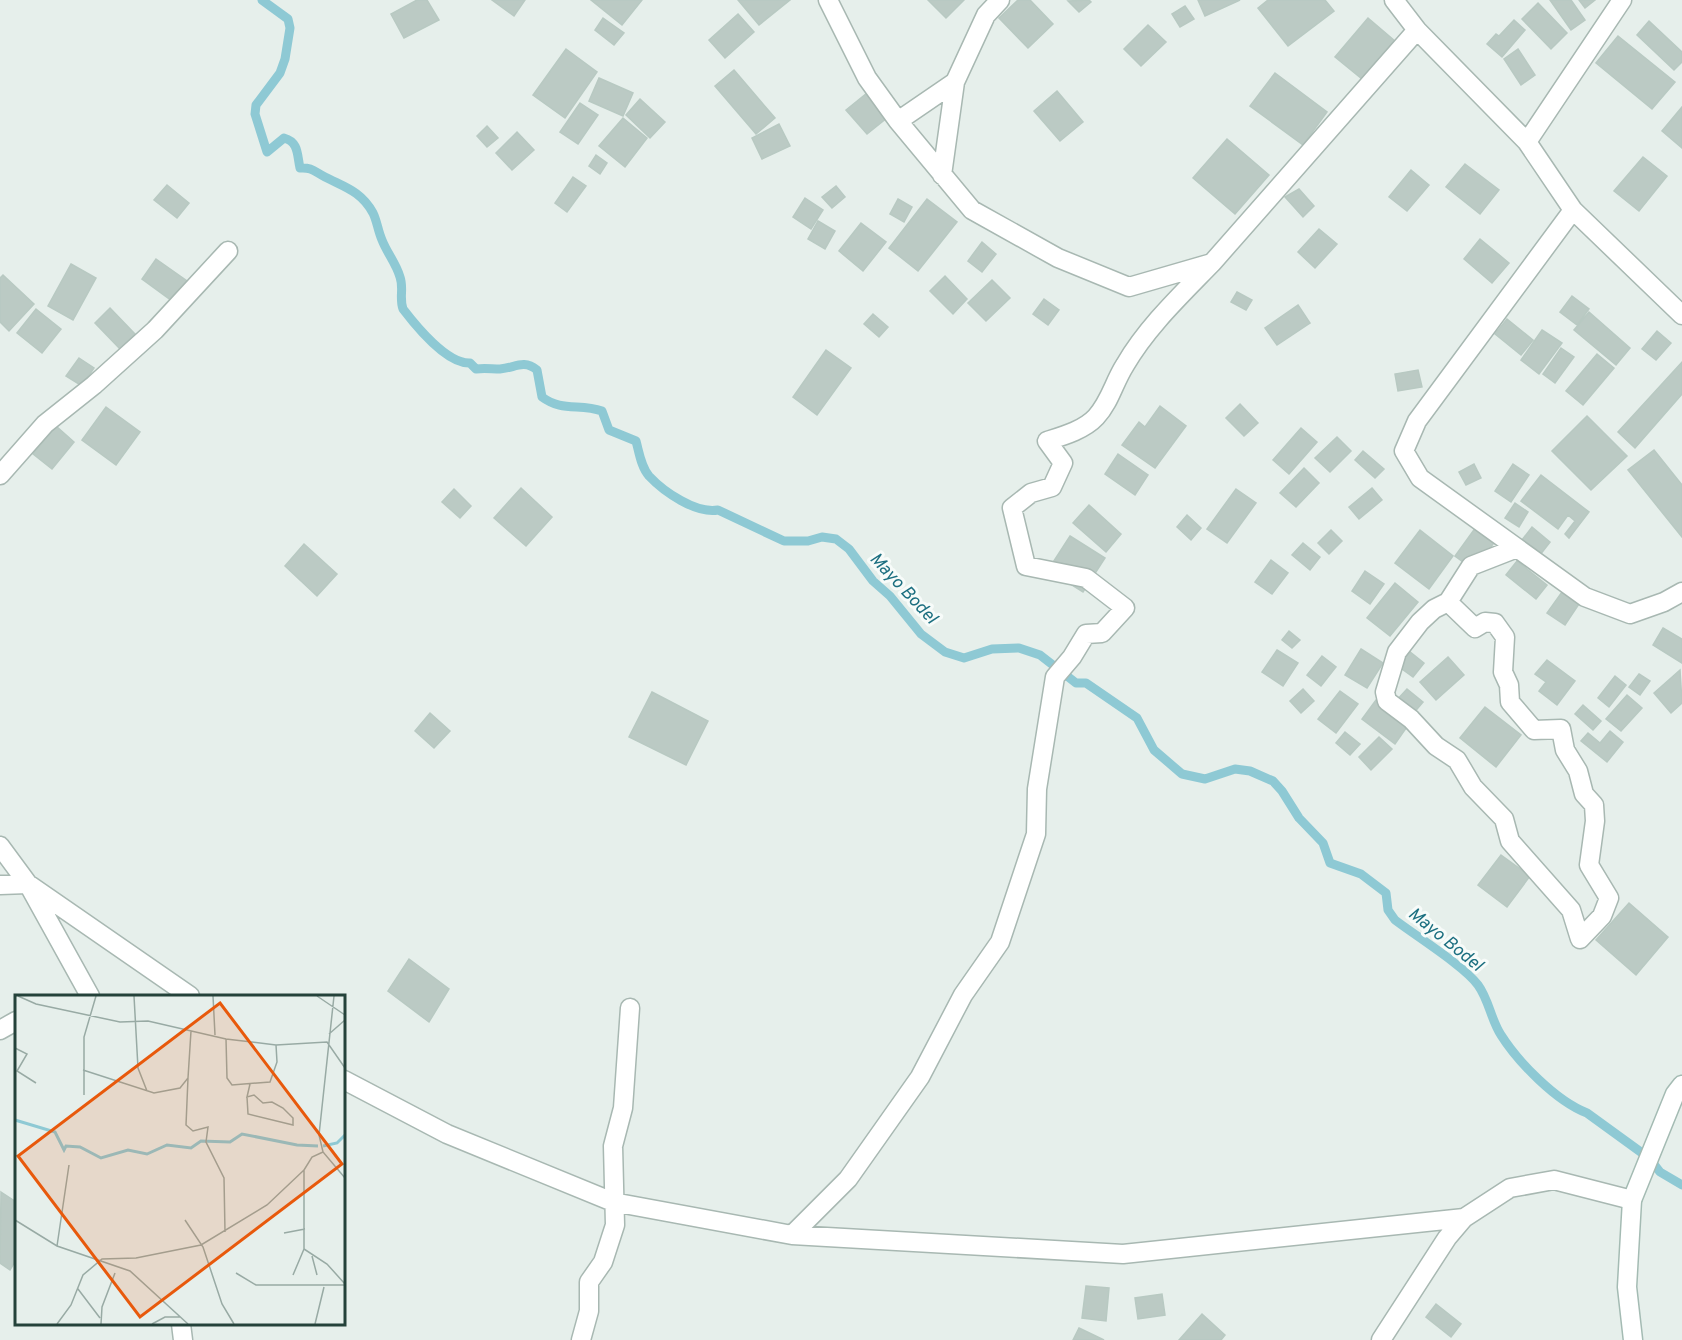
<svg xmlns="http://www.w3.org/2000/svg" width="1682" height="1340" font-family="Overpass,sans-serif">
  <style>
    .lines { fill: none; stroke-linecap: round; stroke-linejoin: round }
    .stream { stroke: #8ec9d4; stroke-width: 9 }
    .building { fill: #bbcac4; stroke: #b8c9c2; stroke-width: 1.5 }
    .street-casing { stroke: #a8b8b2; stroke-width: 21 }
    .secondary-casing { stroke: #a4bbb3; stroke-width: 21 }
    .street { stroke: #fff; stroke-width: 18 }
    .secondary { stroke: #fff; stroke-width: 18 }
    .labels { text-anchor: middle; stroke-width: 6; stroke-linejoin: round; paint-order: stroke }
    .water-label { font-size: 18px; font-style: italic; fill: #1c6f80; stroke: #f7fbf9 }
    .inset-river { fill: none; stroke: #8ec9d4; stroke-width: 3 }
    .inset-road { fill: none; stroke: #98aaa4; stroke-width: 1.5 }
    .view { fill: #e8590c; fill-opacity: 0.15; stroke: #e8590c; stroke-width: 3 }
    .inset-edge { fill: none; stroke: #24423a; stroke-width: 3 }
  </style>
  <rect width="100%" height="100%" fill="#e6efeb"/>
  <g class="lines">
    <path class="stream" d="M262,0l26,19 2,9 -5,31 -5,14 -24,32 -1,9 12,38 17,-14c15,4 13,17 16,30 12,-1 15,4 25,9 19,10 36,14 48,36 4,8 5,18 9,27 5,13 14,23 18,37 4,11 -1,21 3,32 13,17 44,55 67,54l6,6c8,-1 16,0 24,0 15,-1 23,-10 37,1l5,27c20,15 38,6 60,14l7,19 27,11c3,11 5,26 13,35 15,16 47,38 69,34l66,31h24l14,-4 14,2 13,10 24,32 17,15 31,38 24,18 19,6 28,-9 27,-1 21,7 36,28h10l51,35 17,32 28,24 23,5 30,-10 15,2 23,10 9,10 17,27 24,25 7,20 31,11 25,19 2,17 7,10c21,16 69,46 83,65 11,15 13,35 23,50 17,27 55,66 86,78l62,45 11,14 22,13"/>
  </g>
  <path class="building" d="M417,0h10l12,20 -35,18 -13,-24z
    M492,0h33l-11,16z
    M591,0h51l-20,25z
    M738,0h52l-31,25z
    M928,0h36l-18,18z
    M1018,0h12l23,24 -25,24 -29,-30z
    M1089,0l2,2 -12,10 -11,-11z
    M1198,0h42l-35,16z
    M1268,0h57l9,11 -46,35 -30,-38z
    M1550,0h21l14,20 -14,10z
    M1579,0h16l-10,8z
    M1538,3l29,30 -16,16 -29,-30z
    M1185,6l9,13 -14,8 -8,-13z
    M738,14l16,18 -29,26 -16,-18z
    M603,18l21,15 -10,12 -19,-15z
    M1368,18l27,23 -33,38 -27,-22z
    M1514,20l11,10 -23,27 -15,-13 9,-10 3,2z
    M1649,21l33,31v10l-8,8 -37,-35z
    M1148,25l18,17 -25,24 -17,-17z
    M1618,36l57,46 -23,27 -56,-46z
    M566,49l31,23 -32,46 -32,-23z
    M1518,49l17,26 -14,10 -17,-26z
    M734,70l41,48 -19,16 -41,-48z
    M1275,73l52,39 -24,33 -53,-39z
    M599,78l34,15 -10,23 -34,-15z
    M1057,91l26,31 -23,19 -26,-30z
    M867,93l20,25 -20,16 -21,-24z
    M640,99l25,23 -15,16 -24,-23z
    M580,103l18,12 -20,29 -18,-12z
    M1682,107v41l-20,-17z
    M623,118l24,20 -22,29 -26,-21z
    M779,124l11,22 -28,13 -10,-21z
    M487,126l11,12 -11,9 -10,-11z
    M517,132l17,18 -22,20 -16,-17z
    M1227,139l42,36 -34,39 -42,-36z
    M596,155l11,8 -7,11 -11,-8z
    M1643,157l24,19 -28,35 -25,-20z
    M1465,164l34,26 -19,24 -34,-27z
    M1411,170l18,15 -22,26 -18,-14z
    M573,177l13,9 -19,26 -12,-9z
    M167,185l22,18 -12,15 -23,-18z
    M836,186l9,11 -13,11 -10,-11z
    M1299,189l15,17 -11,11 -18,-20z
    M805,198l18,12 -12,19 -18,-12z
    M898,199l14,8 -8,15 -14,-8z
    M927,199l30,23 -39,49 -29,-23z
    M818,221l17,10 -10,18 -17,-10z
    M861,223l25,19 -23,29 -24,-20z
    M1319,229l18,15 -22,24 -17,-16z
    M1480,239l29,24 -17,20 -28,-24z
    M982,242l14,12 -14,18 -14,-11z
    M156,259l31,22 -15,20 -30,-22z
    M71,264l25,14 -23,42 -25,-14z
    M3,275l31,29 -25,27 -9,-9v-44z
    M945,276l22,23 -14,15 -23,-23z
    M992,280l18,18 -24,23 -18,-18z
    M1237,292l15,8 -6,10 -15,-8z
    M1572,296l17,13 -12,16 -17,-13z
    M1044,299l15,11 -11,15 -15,-11z
    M1298,305l12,18 -33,22 -12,-17z
    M110,308l25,26 -15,15 -25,-26z
    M36,309l25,20 -19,24 -25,-20z
    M1589,312l41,36 -14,17 -42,-35z
    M873,314l15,13 -9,10 -15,-13z
    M1507,319l26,21 -12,15 -26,-21z
    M1542,330l20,13 -23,31 -18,-14z
    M1657,331l14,12 -15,17 -14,-11z
    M1561,348l13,9 -19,26 -12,-9z
    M826,350l25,18 -34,47 -24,-18z
    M1597,354l17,14 -31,37 -17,-14z
    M79,358l15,10 -12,18 -16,-10z
    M1682,362v32l-47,54 -17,-16z
    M1418,370l4,17 -24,4 -3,-17z
    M1240,404l18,19 -14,13 -18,-18z
    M1160,406l26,20 -31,42 -33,-23 17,-23 6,5z
    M106,407l34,25 -24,33 -34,-25z
    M1587,416l40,40 -36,34 -39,-39z
    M56,426l18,16 -22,27 -19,-15z
    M1301,428l16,14 -28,32 -16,-14z
    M1337,437l14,14 -21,21 -15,-14z
    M1654,450l28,35v52l-54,-67z
    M1363,451l21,18 -9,9 -20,-18z
    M1118,454l30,21 -13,20 -30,-21z
    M1474,464l7,14 -15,7 -7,-13z
    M1513,464l16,11 -18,27 -16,-11z
    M1304,468l15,15 -23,24 -16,-14z
    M1541,475l48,37 -20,26 -4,-4 10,-13 -7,-6 -10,14 -37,-28z
    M521,488l31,29 -26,29 -32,-28z
    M1372,488l10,12 -23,19 -10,-12z
    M454,489l17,17 -11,12 -18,-16z
    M1236,489l20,14 -29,40 -20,-14z
    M1515,503l13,9 -9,15 -14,-9z
    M1089,505l32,29 -15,18 -33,-29z
    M1187,515l14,13 -10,12 -14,-13z
    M1476,527l20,13 -22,30 -19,-14z
    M1532,527l18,15 -10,13 -18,-15z
    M1331,530l11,11 -13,13 -11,-11z
    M1420,530l33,26 -24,33 -34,-26z
    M1070,536l35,22 -22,34 -35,-22z
    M1303,543l17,14 -10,13 -18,-15z
    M304,544l33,30 -20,22 -32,-30z
    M1271,560l17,13 -16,21 -17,-12z
    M1517,561l30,24 -11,14 -30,-24z
    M1365,571l19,13 -14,20 -18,-13z
    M1395,583l23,19 -28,34 -23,-18z
    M1562,592l17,12 -14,21 -18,-12z
    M1663,628l19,11v24l-29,-18z
    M1289,631l11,9 -8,8 -10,-8z
    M1361,649l22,14 -16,25 -22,-13z
    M1277,650l21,13 -15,23 -21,-14z
    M1409,651l15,12 -11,14 -15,-11z
    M1322,656l14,11 -15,19 -14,-11z
    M1448,657l16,18 -28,25 -16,-18z
    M1547,660l28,21 -18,24 -18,-14 7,-9 -11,-8z
    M1680,670l2,33 -11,10 -17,-20z
    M1639,674l11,7 -10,14 -11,-8z
    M1615,676l11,9 -17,22 -11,-9z
    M1303,689l11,12 -13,12 -11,-12z
    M1407,689l16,13 -11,13 -16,-14z
    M1340,691l18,13 -22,29 -18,-14z
    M652,692l56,29 -22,44 -57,-28z
    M1627,695l15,13 -21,23 -15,-12z
    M1376,700l33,24 -14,20 -33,-25z
    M1583,705l18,16 -8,9 -18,-16z
    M1485,707l36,28 -25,32 -36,-29z
    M430,713l20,18 -16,17 -19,-17z
    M1610,731l13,11 -16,20 -26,-21 7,-8 12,10z
    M1345,732l15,12 -10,11 -14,-12z
    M1379,737l13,12 -21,21 -12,-13z
    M1501,855l29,21 -23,31 -29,-22z
    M1629,903l39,34 -32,38 -40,-35z
    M409,959l40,30 -20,33 -41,-31z
    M1,1192l15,10v58l-6,10 -10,-7z
    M1086,1286l23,2 -3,33 -24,-3z
    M1162,1294l3,21 -27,4 -3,-21z
    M1436,1304l25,20 -10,13 -25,-20z
    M1202,1314l23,21 -4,5h-42z
    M1079,1328l25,12h-31z"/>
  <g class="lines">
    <g class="street-casing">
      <path id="street" d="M828,0l39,78 31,43 74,89 86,48 71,29 83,-24 205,-233
        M1394,0l23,30 110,112 46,68 109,105
        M898,121l57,-39
        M1527,142l95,-142
        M942,175l13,-93 31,-67 14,-15
        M1573,210l-156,211 -13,30 16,27 165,119 45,17 34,-12 18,-10
        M0,475l45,-51 49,-39 61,-55 73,-79
        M1448,602l-14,7 -14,13 -23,30 -12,40 2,9 24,18 25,27 21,14 16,27 31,32 6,22 61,69 9,29 22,-23 7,-18 -20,-33 6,-44 -1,-16 -10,-11 -6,-23 -13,-21 -4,-21 -27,1 -24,-28 -1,-17 -6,-13 2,-35 -10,-14 -10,-1 -10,6 -27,-26 23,-36 46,-18
        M0,846l28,38 62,112
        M0,885l28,-1 162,112
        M0,1030l16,-9
        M344,1080l103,54 166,68 179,33 331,19 341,-36
        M792,1235l56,-56 72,-102 43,-82 37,-53 36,-108 1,-45 18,-112 17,-20 14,-23 16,-1 23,-25 -39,-30 -60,-12 -14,-58 19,-15 21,-6 11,-24 -16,-22c16,-5 37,-11 49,-24 14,-15 18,-35 29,-52 22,-38 56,-70 87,-102
        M181,1324l2,16
        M581,1340l8,-29v-29l14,-20 12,-37 -2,-79 10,-38 7,-100
        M1381,1340l66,-102 17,-20 46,-30 44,-8 78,20"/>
    </g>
    <g class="secondary-casing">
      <path id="secondary" d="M1633,1340l-6,-53 5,-87 43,-106 7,-9"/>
    </g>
    <use href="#street" class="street"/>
    <use href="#secondary" class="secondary"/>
  </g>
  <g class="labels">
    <g class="water-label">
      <text transform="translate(904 588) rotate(47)" y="6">Mayo Bodel</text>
      <text transform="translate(1446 939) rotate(39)" y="6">Mayo Bodel</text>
    </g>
  </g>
  <g transform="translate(15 995)">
    <rect width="330" height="330" fill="#e6efeb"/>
    <path class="inset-river" d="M0,125l40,12 9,18 2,-4 14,1 21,11 27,-8 19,4 20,-9 24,3 10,-7 29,1 12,-8 55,11 21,1M308,151l14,-3 8,-8"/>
    <path class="inset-road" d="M3,1l18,8 84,18 28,-1 78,18 50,6 51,-3 18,26M119,1l4,72 9,23M198,1l2,39M302,1l28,19M319,1l-15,139 4,17 22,26M314,39l16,-14M211,44l1,39 5,7 38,-3 7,-20 -1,-17M0,53l12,6 -10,17 19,12M68,75l71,23 26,-5 8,-10 3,-47M173,83l-2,47 7,6 15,-4 -2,15 18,36 1,54M69,100v-58l12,-41M232,102l1,17 45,11v-7l-10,-10 -11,-6 -9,1 -9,-8 -7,2 3,-13M308,157l-11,5 -8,13v79l23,15 18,20M0,225l42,26 73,25 58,53M170,225l18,27 19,57 12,20M269,238l21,-4M42,251l12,-81M297,261l5,19M221,278l20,12h89M278,280l11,-26M63,294l22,29M42,329l14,-19 12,-30 19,-16 34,-1 65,-13 66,-40 37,-35M86,329l1,-17 13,-34M137,329l13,-7h15M300,329l9,-37"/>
    <path class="view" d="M205,8l122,161 -202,153 -122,-161z"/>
    <rect width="330" height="330" class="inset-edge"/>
  </g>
</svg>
